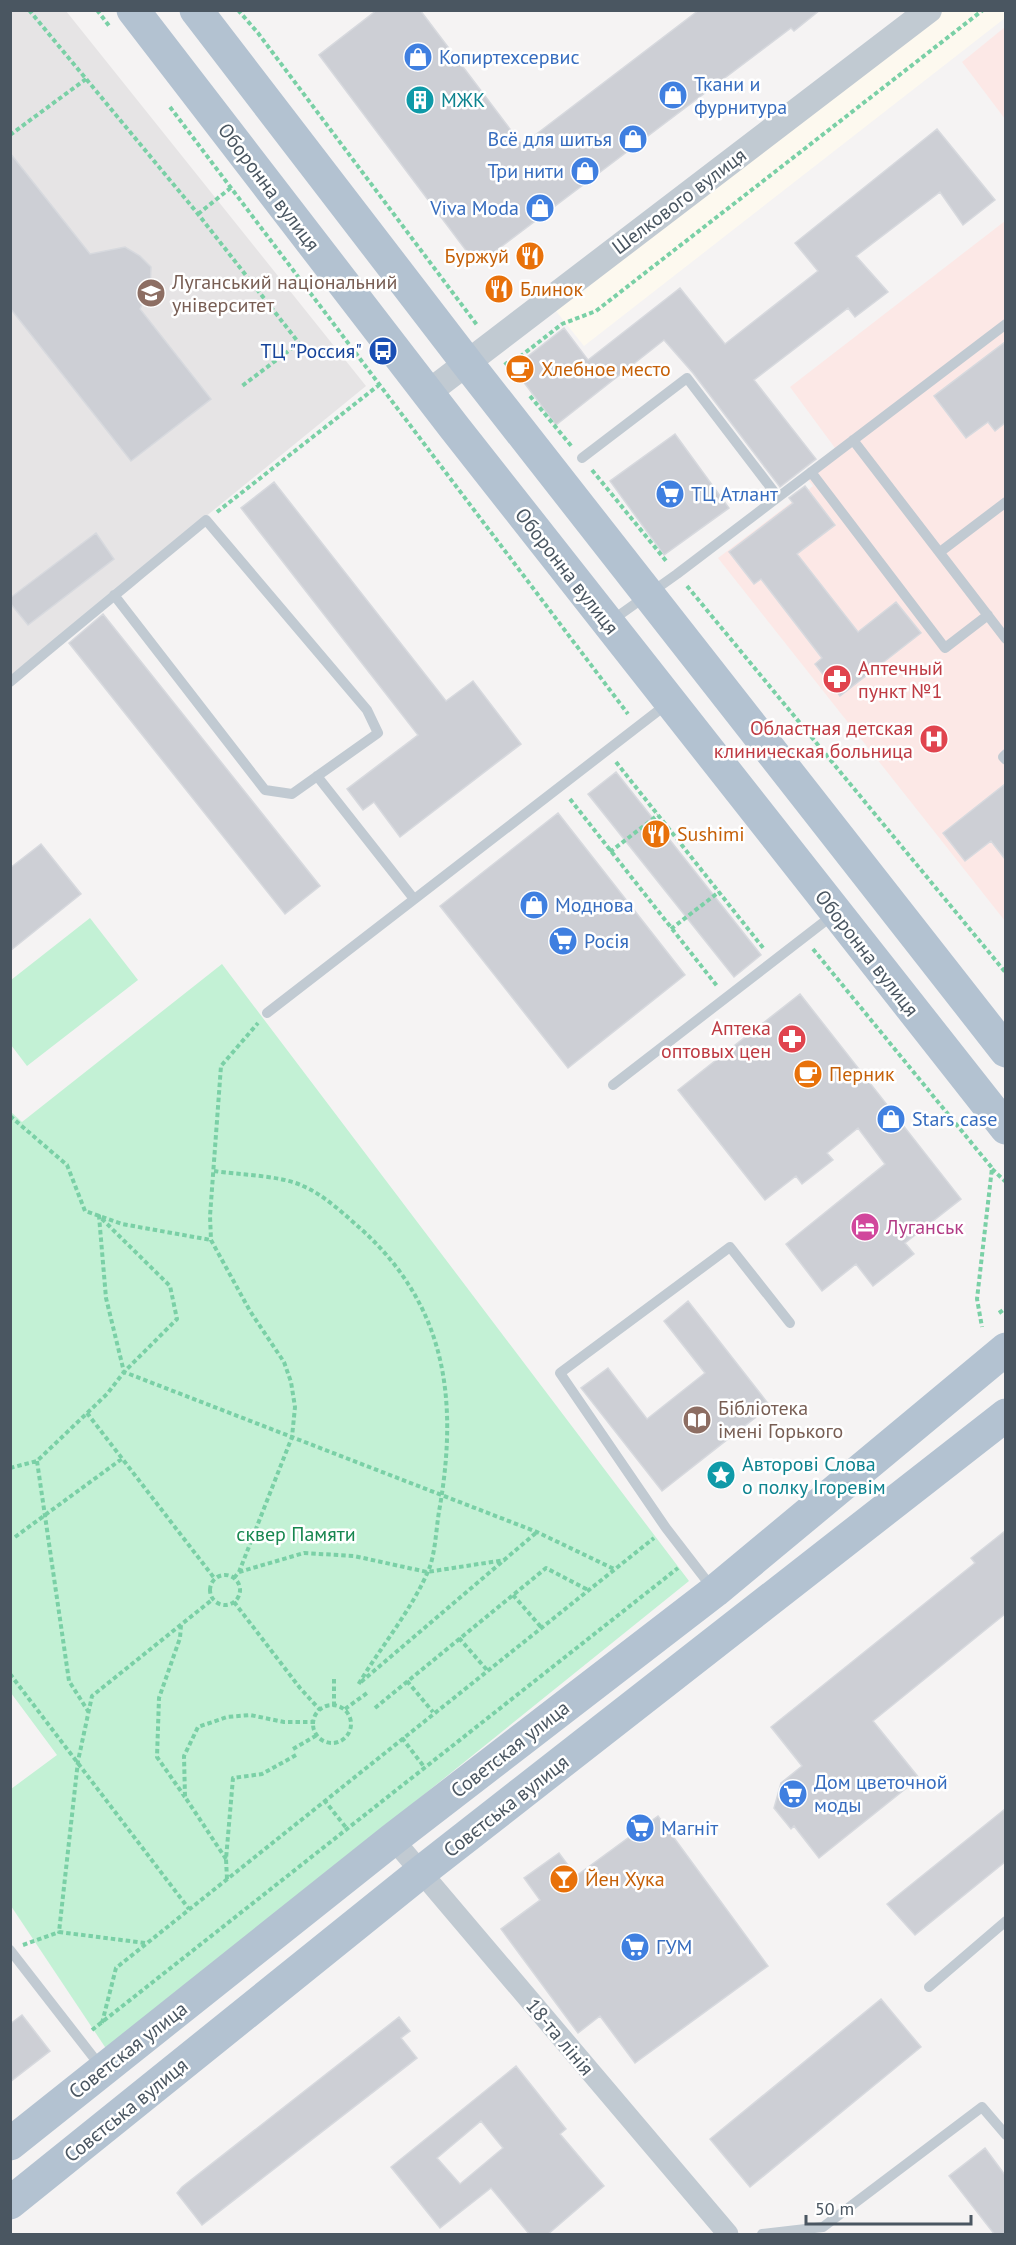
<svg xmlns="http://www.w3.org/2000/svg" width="1016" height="2245" font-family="'PT Sans',sans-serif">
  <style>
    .commercial { fill: #fdf9ef }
    .education { fill: #e6e4e5 }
    .medical { fill: #fce8e6 }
    .green { fill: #c3f1d5 }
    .building { fill: #cdcfd5; stroke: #d7d9de; stroke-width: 1.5; fill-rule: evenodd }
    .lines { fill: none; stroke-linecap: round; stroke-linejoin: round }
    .path { stroke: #7ad0a6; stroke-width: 4; stroke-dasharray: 4.5 3; stroke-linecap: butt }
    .service { stroke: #c1cad2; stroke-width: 10 }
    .minor { stroke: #c1cad2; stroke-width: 21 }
    .tertiary { stroke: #c1cad2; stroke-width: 26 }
    .primary { stroke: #b3c2d1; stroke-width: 33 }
    .labels { text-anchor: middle; stroke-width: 5; stroke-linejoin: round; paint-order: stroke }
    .shop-label { font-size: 20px; fill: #366cbe; stroke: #fff; text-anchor: start }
    .culture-label { font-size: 20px; fill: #0d838f; stroke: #fff; text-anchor: start }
    .street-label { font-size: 20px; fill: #4a5661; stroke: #fff }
    .food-label { font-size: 20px; fill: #c56008; stroke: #fff; text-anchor: start }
    .education-label { font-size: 20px; fill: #785e54; stroke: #fff; text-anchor: start }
    .transit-label { font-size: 20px; fill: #164399; stroke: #fff; text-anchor: end }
    .health-label { font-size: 20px; fill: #be3a42; stroke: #fff; text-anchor: end }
    .hotel-label { font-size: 20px; fill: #b23c85; stroke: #fff; text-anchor: start }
    .park-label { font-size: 20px; fill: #17864f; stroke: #fff }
  </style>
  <rect width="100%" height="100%" fill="#f5f3f3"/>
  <path class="commercial" d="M943,11h62v7l-421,328 -28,-35z"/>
  <path class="education" d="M11,11h55l300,375 -355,289z"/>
  <path class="medical" d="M1005,27v92l-43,-57z
    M1005,221v700l-287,-363 95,-72 -10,-13 32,-25 -45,-61z"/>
  <path class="green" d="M90,918l48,62 -111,86 -16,-21v-65z
    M222,964l467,617 -582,469 -96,-144v-117l46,-34 -46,-62v-581l11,10z"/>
  <path class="building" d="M377,10h43l102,135 177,-135h121l-26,21 -3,-3 -314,237 -158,-210z
    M937,129l58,71 -32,25 -23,-33 -84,64 32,36 -33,25 -7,-9 -94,72 62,79 -36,28 -87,-114 -29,-33 -108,85 -43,-57 51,-40 24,32 92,-72 45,56 93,-73 -23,-28z
    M10,153l80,101 35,-7 15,9 11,11 -1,23 -10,19 71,90 -80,62 -121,-153z
    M1005,342v81l-10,8 -7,-9 -22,16 -32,-42z
    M675,434l54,74 -65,47 -54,-74z
    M274,482l172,219 27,-20 48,63 -121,93 -26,-35 -11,8 -16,-21 71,-54 -177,-227z
    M805,486l30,39 -38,29 61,78 38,-30 25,31 -81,63 -25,-32 7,-6 -61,-79 -7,5 -25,-32 64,-49 -4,-5z
    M96,533l18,26 -86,66 -18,-22v-5z
    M103,614l217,272 -35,28 -216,-271z
    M616,772l145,183 -27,22 -146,-183z
    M1005,784v75l-14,-18 -26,20 -22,-28z
    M558,813l127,162 -117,93 -128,-162z
    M41,844l40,50 -71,57v-83z
    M800,994l161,205 -56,44 9,11 -41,32 -17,-22 -34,27 -36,-47 99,-80 -27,-36 -31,25 6,7 -31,24 -6,-8 -31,24 -87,-110z
    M688,1301l82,105 -108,85 -81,-103 27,-20 39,51 58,-46 -41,-52z
    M1005,1531v83l-132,107 46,57 -100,80 -25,-32 -3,3 -17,-21 7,-25 21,-17 -31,-39 204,-164 -4,-5z
    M1005,1809v53l-90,73 -28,-31z
    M658,1816l110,150 -133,97 -35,-47 -22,17 -77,-104 39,-29 -16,-22 35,-25 17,23z
    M881,1999l40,48 -171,140 -40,-48z
    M22,2015l28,36 -40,31v-58z
    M399,2017l11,14 -9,7 16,20 -215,167 -25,-32 5,-6z
    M516,2066l50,63 -6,5 44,52 -57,49h-17l-39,-47 -51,40 -49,-61zM481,2121l22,27 -43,36 -23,-26z
    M985,2148l20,27v60h-10l-46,-59z"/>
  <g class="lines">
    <path class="path" d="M29,10l169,204 101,129 -57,43
      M97,10l13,17
      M238,10l20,23 219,292
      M170,107l458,607
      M10,135l76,-56
      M198,214l35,-28
      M505,362l10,14
      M508,366l54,-42 34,-13 387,-301
      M530,396l43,52
      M592,470l75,92
      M217,512l162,-127
      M687,586l319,387
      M616,762l148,187
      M570,799l147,187
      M610,852l48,-37
      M671,929l48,-37
      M813,949l179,219 -15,131 5,28
      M10,1116l57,49 18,46 37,13 89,16
      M992,1169l14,13
      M214,1171c25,4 66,4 89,15 21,9 41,28 58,43 85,77 97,169 79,277 -4,20 -4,45 -11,63 -16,39 -49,79 -71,116
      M999,1313l7,-5
      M87,1413l128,166
      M37,1461l32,220 19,30
      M10,1468l27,-7 70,-67 17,-22 -18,-74 -7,-82 71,70 7,33 -53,53 413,160 77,37
      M15,1537l108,-79
      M239,1572l65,-19 50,3 73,16 78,-12
      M210 1590a15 15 0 1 1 30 0a15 15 0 1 1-30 0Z
      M234,1578l5,-6 53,-135 3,-30 -4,-25 -7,-20 -34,-51 -39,-71 -1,-24 11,-150 37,-43
      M513,1595l28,32
      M234,1602l66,86 20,22
      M181,1625l-1,13 -21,60 -2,59 28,40
      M459,1638l28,32
      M10,1674l179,235
      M407,1681l26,31
      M361,1682l176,-150
      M313 1724a19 19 0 1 1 38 0a19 19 0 1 1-38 0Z
      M334,1706v-30
      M375,1708l171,-140 42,22
      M345,1709l22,-16
      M402,1738l23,30
      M293,1749l24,-14
      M324,1800l24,30
      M226,1859l-41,-62 -1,-41 14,-29 29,-10 23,-2 34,7h28
      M227,1879l-1,-20 7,-81 29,-4 36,-20
      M145,1943l-86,-11 19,-171 14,-65 121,-97
      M23,1945l36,-13
      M102,2023l14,-55 538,-430
      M92,2030l586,-462"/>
    <path class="service" d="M853,440l153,199
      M582,458l105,-80 91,119
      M811,472l134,176 43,-33
      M940,552l66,-50
      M611,621l66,-47 329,-250
      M10,682c65,-55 131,-108 196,-162l161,190 11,23 -86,61 -27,-4 -151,-195
      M1006,754l-3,3 3,3
      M317,776l97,123
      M267,1013l400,-309
      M613,1085l220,-170
      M713,1589l-47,-61 -106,-155 170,-126 60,76
      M10,1950l91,117
      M929,1987l77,-66
      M762,2234l61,-7 159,-120 24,28"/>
    <path class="minor" d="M393,1839l335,395"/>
    <path class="tertiary" d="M429,392l500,-382"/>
    <path class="primary" d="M133,10l321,417 552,701
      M196,10l271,353 539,688
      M10,2144l383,-305 322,-248 291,-242
      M10,2203l411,-331 585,-457"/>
  </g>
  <defs>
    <g id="shop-disc" transform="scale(1.5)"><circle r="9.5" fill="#3f7fe0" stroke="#fff"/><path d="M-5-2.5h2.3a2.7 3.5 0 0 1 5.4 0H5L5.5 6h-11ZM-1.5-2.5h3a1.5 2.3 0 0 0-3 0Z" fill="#fff"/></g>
    <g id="building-disc" transform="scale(1.5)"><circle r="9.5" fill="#0f9aa8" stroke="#fff"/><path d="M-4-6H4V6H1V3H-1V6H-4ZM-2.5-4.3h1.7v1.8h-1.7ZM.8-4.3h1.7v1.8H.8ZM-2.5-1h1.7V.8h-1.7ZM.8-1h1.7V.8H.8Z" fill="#fff"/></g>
    <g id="restaurant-disc" transform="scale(1.5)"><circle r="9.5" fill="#e8710a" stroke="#fff"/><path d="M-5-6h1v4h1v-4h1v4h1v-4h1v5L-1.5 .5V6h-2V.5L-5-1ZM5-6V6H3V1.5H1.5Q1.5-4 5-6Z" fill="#fff"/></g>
    <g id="university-disc" transform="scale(1.5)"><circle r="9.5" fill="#8d6e63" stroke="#fff"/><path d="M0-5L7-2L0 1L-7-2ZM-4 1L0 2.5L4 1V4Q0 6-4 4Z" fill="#fff"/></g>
    <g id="bus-disc" transform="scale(1.5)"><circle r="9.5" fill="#1a4fb4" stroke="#fff"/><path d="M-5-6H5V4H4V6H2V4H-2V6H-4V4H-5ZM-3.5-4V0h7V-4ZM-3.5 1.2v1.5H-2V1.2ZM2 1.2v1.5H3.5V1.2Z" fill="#fff"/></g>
    <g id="cafe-disc" transform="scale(1.5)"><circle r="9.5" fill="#e8710a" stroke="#fff"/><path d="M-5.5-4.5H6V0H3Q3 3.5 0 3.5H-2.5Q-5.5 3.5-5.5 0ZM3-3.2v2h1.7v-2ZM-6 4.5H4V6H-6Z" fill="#fff"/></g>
    <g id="supermarket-disc" transform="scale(1.5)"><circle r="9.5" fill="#3f7fe0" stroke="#fff"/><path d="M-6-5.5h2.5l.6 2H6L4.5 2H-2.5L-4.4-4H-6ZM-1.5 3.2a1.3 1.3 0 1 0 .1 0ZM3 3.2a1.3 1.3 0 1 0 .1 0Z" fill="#fff"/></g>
    <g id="pharmacy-disc" transform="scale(1.5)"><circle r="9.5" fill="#e0444e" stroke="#fff"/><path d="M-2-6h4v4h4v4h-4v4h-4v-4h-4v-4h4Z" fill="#fff"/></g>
    <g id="hospital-disc" transform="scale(1.5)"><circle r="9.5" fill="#e0444e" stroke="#fff"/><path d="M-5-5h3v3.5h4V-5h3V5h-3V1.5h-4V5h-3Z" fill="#fff"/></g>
    <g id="hotel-disc" transform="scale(1.5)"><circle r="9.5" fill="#d1479c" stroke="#fff"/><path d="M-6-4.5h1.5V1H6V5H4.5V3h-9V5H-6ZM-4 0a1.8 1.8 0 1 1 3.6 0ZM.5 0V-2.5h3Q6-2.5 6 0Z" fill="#fff"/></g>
    <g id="library-disc" transform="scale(1.5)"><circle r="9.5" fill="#8d6e63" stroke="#fff"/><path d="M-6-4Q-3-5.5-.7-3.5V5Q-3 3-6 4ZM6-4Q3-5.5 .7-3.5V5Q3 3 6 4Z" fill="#fff"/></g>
    <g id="sight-disc" transform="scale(1.5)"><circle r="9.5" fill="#0f9aa8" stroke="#fff"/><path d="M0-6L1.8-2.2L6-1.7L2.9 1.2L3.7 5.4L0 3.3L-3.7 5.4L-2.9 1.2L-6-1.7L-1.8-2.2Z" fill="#fff"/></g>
    <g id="bar-disc" transform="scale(1.5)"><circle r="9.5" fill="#e8710a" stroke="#fff"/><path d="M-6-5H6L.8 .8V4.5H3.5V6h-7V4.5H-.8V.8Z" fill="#fff"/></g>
  </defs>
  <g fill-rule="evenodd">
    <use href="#shop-disc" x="418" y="57"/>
    <use href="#shop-disc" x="673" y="95"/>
    <use href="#building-disc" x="420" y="100"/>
    <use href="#shop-disc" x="633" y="139"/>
    <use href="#shop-disc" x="585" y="171"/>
    <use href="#shop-disc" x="540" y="208"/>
    <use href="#restaurant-disc" x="530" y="256"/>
    <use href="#restaurant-disc" x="499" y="289"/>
    <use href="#university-disc" x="151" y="293"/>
    <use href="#bus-disc" x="383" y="351"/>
    <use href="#cafe-disc" x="520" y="369"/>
    <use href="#supermarket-disc" x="670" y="494"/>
    <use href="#pharmacy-disc" x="837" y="679"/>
    <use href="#hospital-disc" x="934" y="739"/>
    <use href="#restaurant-disc" x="656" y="834"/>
    <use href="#shop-disc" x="534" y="905"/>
    <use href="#supermarket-disc" x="563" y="941"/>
    <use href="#pharmacy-disc" x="792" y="1039"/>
    <use href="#cafe-disc" x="808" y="1074"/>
    <use href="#shop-disc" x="891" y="1119"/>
    <use href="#hotel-disc" x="865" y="1227"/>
    <use href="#library-disc" x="697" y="1420"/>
    <use href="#sight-disc" x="721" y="1475"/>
    <use href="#supermarket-disc" x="793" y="1794"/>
    <use href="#supermarket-disc" x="640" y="1828"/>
    <use href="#bar-disc" x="564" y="1879"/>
    <use href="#supermarket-disc" x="635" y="1947"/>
  </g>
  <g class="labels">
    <g class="shop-label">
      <text x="439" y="64">Копиртехсервис</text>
      <text x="694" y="91">Ткани и<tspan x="694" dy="23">фурнитура</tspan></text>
      <text x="612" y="146" text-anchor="end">Всё для шитья</text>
      <text x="564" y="178" text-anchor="end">Три нити</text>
      <text x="519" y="215" text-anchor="end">Viva Moda</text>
      <text x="691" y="501">ТЦ Атлант</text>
      <text x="555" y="912">Моднова</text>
      <text x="584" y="948">Росія</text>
      <text x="912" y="1126">Stars case</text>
      <text x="814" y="1789">Дом цветочной<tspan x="814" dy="23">моды</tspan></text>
      <text x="661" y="1835">Магніт</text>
      <text x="656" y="1954">ГУМ</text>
    </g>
    <g class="culture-label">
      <text x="441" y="107">МЖК</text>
      <text x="742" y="1471">Авторові Слова<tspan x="742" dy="23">о полку Ігоревім</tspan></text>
    </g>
    <g class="street-label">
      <text transform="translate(269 187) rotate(53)" y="7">Оборонна вулиця</text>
      <text transform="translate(679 201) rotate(-37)" y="7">Шелкового вулиця</text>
      <text transform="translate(567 571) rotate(52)" y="7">Оборонна вулиця</text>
      <text transform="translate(867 953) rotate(52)" y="7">Оборонна вулиця</text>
      <text transform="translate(510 1749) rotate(-38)" y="7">Советская улица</text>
      <text transform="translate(506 1806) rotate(-38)" y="7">Совєтська вулиця</text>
      <text transform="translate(560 2037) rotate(50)" y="7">18-та лінія</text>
      <text transform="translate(128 2050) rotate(-38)" y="7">Советская улица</text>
      <text transform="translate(126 2110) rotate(-39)" y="7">Совєтська вулиця</text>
    </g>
    <g class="food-label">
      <text x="509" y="263" text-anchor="end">Буржуй</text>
      <text x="520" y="296">Блинок</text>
      <text x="541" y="376">Хлебное место</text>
      <text x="677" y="841">Sushimi</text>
      <text x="829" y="1081">Перник</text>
      <text x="585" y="1886">Йен Хука</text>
    </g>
    <g class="education-label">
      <text x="172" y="289">Луганський національний<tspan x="172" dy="23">університет</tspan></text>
      <text x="718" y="1415">Бібліотека<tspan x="718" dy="23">імені Горького</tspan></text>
    </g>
    <g class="transit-label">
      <text x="362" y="358">ТЦ "Россия"</text>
    </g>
    <g class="health-label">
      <text x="858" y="675" text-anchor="start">Аптечный<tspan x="858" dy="23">пункт №1</tspan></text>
      <text x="913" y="735">Областная детская<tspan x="913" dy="23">клиническая больница</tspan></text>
      <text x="771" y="1035">Аптека<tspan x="771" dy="23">оптовых цен</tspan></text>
    </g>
    <g class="hotel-label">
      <text x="886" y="1234">Луганськ</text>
    </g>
    <g class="park-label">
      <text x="296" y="1541">сквер Памяти</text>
    </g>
  </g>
  <rect width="1016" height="2245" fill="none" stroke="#4a5661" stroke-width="24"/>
  <path d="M806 2215v9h165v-9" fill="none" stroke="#4a5661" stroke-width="3"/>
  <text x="815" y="2215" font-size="18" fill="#4a5661" stroke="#ffffff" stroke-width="4.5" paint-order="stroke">50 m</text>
</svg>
